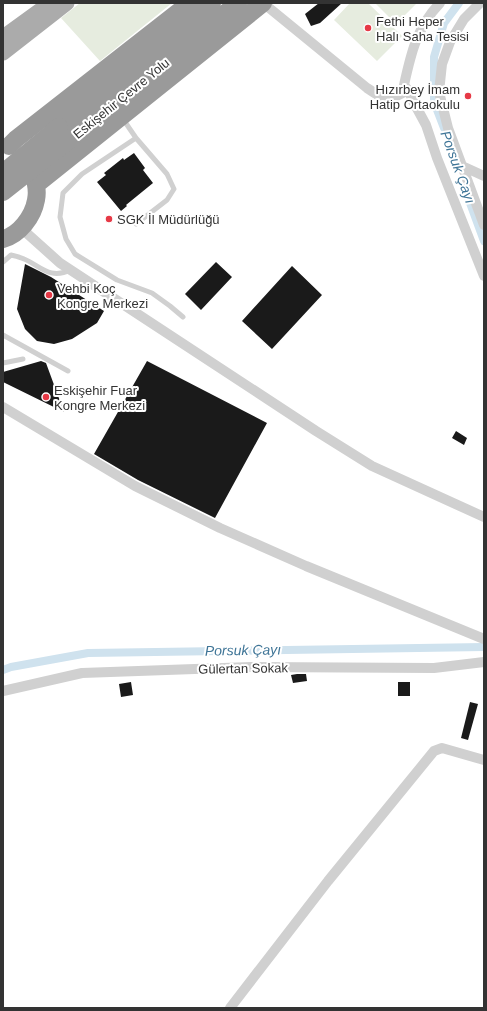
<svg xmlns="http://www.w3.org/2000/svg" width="487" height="1011" font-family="Helvetica,sans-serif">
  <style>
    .green { fill: #e6ecdf }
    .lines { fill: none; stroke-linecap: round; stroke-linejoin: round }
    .canal { stroke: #cfe2ee; stroke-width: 8 }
    .building { fill: #1a1a1a }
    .lane { stroke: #d0d0d0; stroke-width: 5 }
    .street { stroke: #d0d0d0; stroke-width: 10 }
    .primary { stroke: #ababab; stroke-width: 15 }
    .highway { stroke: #9a9a9a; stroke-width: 18 }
    .highway-bridge { stroke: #9a9a9a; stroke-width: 18 }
    .poi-dot { fill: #e63946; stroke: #fff; stroke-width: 1.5 }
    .labels { text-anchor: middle; stroke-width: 4; stroke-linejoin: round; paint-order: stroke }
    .poi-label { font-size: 13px; fill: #333; stroke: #fff; text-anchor: start }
    .street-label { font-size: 13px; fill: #333; stroke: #fff }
    .water-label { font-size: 14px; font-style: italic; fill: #3f7597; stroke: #fff }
  </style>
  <rect width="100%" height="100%" fill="#fff"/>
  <path class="green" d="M80,3h92l-72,58 -39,-43z
    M350,3h18l34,33 -25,25 -43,-41z
    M375,3h42l-21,21z"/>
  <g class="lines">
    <path class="canal" d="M444,128l-10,-26v-45l10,-34 15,-20
      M466,192l18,49
      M3,670l8,-3 77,-14 396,-6"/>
  </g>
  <path class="building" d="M319,3h23l-22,20 -9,3 -6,-12z
    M134,153l11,15 -2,2 10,13 -27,22 1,1 -6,5 -24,-29 9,-7 -2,-2 19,-15 1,2z
    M216,262l16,15 -31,33 -16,-16z
    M25,264l26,13 53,34 -7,12 -25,16 -18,5 -17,-3 -12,-12 -8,-20z
    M292,266l30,29 -50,54 -30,-28z
    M41,361l5,2 18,49 -61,-30v-10z
    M147,361l120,62 -52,95 -77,-38 -44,-26z
    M456,431l11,7 -3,7 -12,-7z
    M297,674h9l1,7 -14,2 -2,-8z
    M131,682l2,13 -12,2 -2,-13z
    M398,682h12v14h-12z
    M470,702l8,2 -10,36 -7,-2z"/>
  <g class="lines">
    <path class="lane" d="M123,119l13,19 31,36 7,15 -7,11 -31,24
      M136,138l-54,36 -19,19 -3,24 6,22 9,15 42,26 35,13 18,13 13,11
      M3,262l8,-7c4,1 9,2 13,4 17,7 25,21 47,11
      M3,335l65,36
      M3,363l20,-4"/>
    <path class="street" d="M263,3l104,85c21,14 20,13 41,2
      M440,3c-23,24 -29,50 -36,82l4,5 5,11 13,24 11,33 47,118
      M480,3l-16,16 -14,23 -8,22 -3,28 9,36 36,97
      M462,166l22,10
      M21,228l39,35 256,168 56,35 112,51
      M3,407l132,79 85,42 86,38 178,73
      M3,691l79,-18 169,-6 183,1 50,-6
      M230,1008l98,-127 106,-130 8,-3 42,12"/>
    <path class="primary" d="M3,37l47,-34
      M3,53l64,-50"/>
    <path class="highway" d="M59,127l153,-124
      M83,129l155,-126
      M9,146l7,-7 174,-136
      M37,184l226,-181
      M3,239c16,-4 30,-22 33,-39 2,-9 0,-18 -3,-27"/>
    <path class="highway-bridge" d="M3,173l56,-46
      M3,192l80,-63"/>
  </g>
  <g class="poi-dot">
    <circle cx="368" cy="28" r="4"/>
    <circle cx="468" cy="96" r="4"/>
    <circle cx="109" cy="219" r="4"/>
    <circle cx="49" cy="295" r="4"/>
    <circle cx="46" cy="397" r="4"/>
  </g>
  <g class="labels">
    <g class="poi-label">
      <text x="376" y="26">Fethi Heper<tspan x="376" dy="15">Halı Saha Tesisi</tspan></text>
      <text x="460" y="94" text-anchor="end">Hızırbey İmam<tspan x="460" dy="15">Hatip Ortaokulu</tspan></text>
      <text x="117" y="224">SGK İl Müdürlüğü</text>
      <text x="57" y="293">Vehbi Koç<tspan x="57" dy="15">Kongre Merkezi</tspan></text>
      <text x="54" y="395">Eskişehir Fuar<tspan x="54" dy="15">Kongre Merkezi</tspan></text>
    </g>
    <g class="street-label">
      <text transform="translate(121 98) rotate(-39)" y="5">Eskişehir Çevre Yolu</text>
      <text transform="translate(243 668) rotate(-1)" y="5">Gülertan Sokak</text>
    </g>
    <g class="water-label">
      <text transform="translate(458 167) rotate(70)" y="5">Porsuk Çayı</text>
      <text transform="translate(243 650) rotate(-1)" y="5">Porsuk Çayı</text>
    </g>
  </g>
  <rect width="487" height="1011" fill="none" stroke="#333333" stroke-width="8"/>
</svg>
